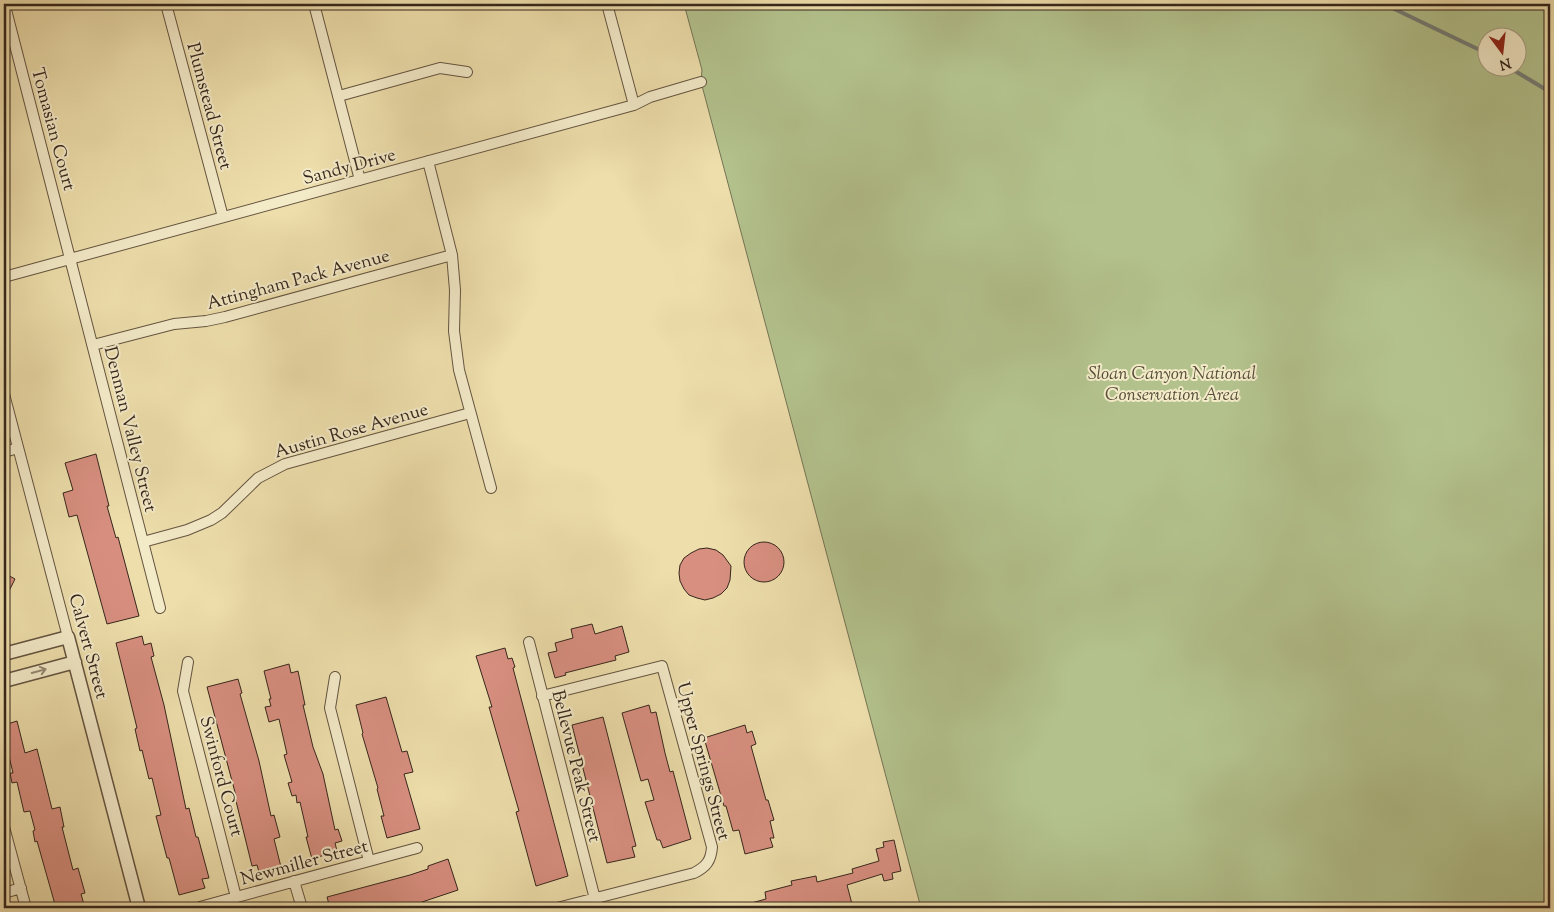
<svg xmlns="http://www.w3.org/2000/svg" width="1554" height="912" font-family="'Sorts Mill Goudy',serif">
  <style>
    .green { fill: #b3c28d; stroke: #747454; fill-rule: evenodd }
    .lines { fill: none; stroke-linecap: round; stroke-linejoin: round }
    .stream { stroke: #747e78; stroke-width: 4 }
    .building { fill: #d88f80; stroke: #36261c }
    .minor-casing { stroke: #645440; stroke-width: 12 }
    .tertiary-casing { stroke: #645440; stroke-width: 15 }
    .minor { stroke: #f3eac8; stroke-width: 10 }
    .tertiary { stroke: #f3eac8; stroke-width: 12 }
    .oneway { stroke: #948872 }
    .labels { text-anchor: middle; stroke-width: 4; stroke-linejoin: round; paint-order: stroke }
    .street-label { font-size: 18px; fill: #36261c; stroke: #f3eac8 }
    .park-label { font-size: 18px; font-style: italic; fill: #554d38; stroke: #f3eac8 }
  </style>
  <rect width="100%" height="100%" fill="#eddeab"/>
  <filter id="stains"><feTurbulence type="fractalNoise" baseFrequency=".004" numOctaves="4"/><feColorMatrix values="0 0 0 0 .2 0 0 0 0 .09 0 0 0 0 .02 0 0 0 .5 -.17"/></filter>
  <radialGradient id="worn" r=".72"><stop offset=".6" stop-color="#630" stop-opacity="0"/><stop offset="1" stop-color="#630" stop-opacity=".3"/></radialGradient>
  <path class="green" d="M684,4h866v904h-629l-220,-826 1,-12zM1486,38h30v30h-30z"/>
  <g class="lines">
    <path class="stream" d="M1384,4l102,49
      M1510,68l40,24"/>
  </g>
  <path class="building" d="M96,454l13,52h-2l9,32 2,-1 21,79 -32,8 -30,-109 -8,2 -6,-24 10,-3 -8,-27z
    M744 562a20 20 0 1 1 40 0a20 20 0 1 1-40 0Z
    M707,548l9,2 7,5 8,11 -1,14 -3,8 -6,6 -8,4 -8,2 -8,-2 -8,-3 -5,-6 -4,-8 -1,-8 1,-8 4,-7 7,-5 8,-4z
    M4,573l11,6 -11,22z
    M592,624l3,10 27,-8 7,26 -14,4 1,4 -51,13 1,2 -11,3 -7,-25 9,-2 -2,-8 18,-5 -2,-9z
    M142,636l2,9 7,-2 3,13 -3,1 13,48 22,104 3,-1 7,29h2l11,41 -7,1 3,9 -26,7 -10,-37h-2l-11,-42 5,-1 -9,-37 -3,1 -7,-29 -2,1 -5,-22 2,-1 -21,-85z
    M505,648l3,11 4,-1 3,9 -2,1 55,208 -32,10 -20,-74 3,-1 -30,-104h3l-16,-51z
    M289,664l2,9 7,-2 7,34h-2l10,42 10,27 12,56 3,-1 4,12 -7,2 2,8 -25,8 -6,-22h2l-8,-35 -3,1 -1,-8 -4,1 -4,-13 4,-1 -8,-27 3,-1 -8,-35 -10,3 -4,-15 6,-1 -2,-7h2l-7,-28z
    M238,679l4,14 -2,1 19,67 12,55 3,-1 6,22 -6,2 7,28 -22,5 -2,-7 -5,1 -17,-69 1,-1 -29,-109z
    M386,697l16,55 5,-1 6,21 -9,2 16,55 -33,9 -6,-22h3l-7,-27 1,-1 -16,-54 1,-1 -7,-28z
    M649,705l2,8 5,-1 9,41 5,19 3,-1 18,68 -28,9 -3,-8h-3l-12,-38 9,-2 -6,-21 -7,2 -19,-68z
    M603,717l33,129 -4,1 3,10 -28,6 -35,-138z
    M17,721l8,32 12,-4 15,60 8,-2 4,20h-2l11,43 5,-2 7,25 -4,1 4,14h-29l-19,-67 -2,1 -2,-11 2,-1 -5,-19 -6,1 -7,-30 -5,1 -2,-10h3l-5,-21 -4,1v-28z
    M745,725l2,8 5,-2 4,13 -5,2 15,54h2l6,20 -4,1 4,17h-4l3,9 -28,7 -6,-24 -6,1 -7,-25h-2l-20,-68z
    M894,840l7,31 -9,2 1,6 -9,2 -2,-7 -35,11 5,19 -19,4h-89v-3l22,-6 -1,-7 27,-7 -1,-4 25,-5 1,6 36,-9 -1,-4 27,-8 -3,-12 8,-2 -1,-5z
    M448,859l10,31 -54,18h-74l-3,-11 83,-22 18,-6v-3z"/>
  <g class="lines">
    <g class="minor-casing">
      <path id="minor" d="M166,4l57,213
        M314,4l46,176
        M607,4l27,101
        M5,6l155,602
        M339,96l101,-28 27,4
        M428,161l24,94 3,35 -1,41 5,39 32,118
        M4,277l630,-172 16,-8 51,-15
        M93,345l81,-21 32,-3 19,-4 227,-62
        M4,394l64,243
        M4,452l14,-4
        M143,542l44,-12 24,-10 11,-7 36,-35 27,-14 185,-51
        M529,642l66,257
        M188,662l-5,29 53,206
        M335,677l-5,31 39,153
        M542,696l120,-30 50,181c-1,14 -6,20 -18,26l-137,35
        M4,827l22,81
        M294,881l8,27
        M4,893l17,-5
        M200,907l217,-59"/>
    </g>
    <g class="tertiary-casing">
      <path id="tertiary" d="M4,654l64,-17 71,271
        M4,681l71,-19"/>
    </g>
    <use href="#minor" class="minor"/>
    <use href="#tertiary" class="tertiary"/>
  </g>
  <defs><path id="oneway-shaft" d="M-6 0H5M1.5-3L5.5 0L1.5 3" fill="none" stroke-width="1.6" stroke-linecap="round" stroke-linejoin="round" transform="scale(1.25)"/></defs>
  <use class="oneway" href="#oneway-shaft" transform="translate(39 671) rotate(-15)"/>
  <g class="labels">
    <g class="street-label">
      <text transform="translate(210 106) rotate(75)" y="6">Plumstead Street</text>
      <text transform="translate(54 129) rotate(75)" y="6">Tomasian Court</text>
      <text transform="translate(349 166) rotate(-15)" y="6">Sandy Drive</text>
      <text transform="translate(298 279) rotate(-15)" y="6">Attingham Pack Avenue</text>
      <text transform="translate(131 429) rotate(76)" y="6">Denman Valley Street</text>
      <text transform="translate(351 430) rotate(-16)" y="6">Austin Rose Avenue</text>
      <text transform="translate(89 646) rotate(75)" y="6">Calvert Street</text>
      <text transform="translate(704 761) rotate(75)" y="6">Upper Springs Street</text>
      <text transform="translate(577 766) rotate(76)" y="6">Bellevue Peak Street</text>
      <text transform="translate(222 776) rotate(75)" y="6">Swinford Court</text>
      <text transform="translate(304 862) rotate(-15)" y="6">Newmiller Street</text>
    </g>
    <g class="park-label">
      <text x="1172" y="379">Sloan Canyon National<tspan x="1172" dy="21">Conservation Area</tspan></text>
    </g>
  </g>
  <rect width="1554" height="912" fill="none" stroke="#eddeab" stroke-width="20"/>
  <rect x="5" y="5" width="1544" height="902" fill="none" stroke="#36261c" stroke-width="2.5"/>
  <rect x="10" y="10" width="1534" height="892" fill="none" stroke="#36261c"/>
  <g transform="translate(1502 52) rotate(165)"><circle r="24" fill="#f3eac8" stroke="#a79c83"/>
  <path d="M0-4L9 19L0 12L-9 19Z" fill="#8f2418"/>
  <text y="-8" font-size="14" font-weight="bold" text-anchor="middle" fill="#36261c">N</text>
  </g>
  <rect width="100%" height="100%" filter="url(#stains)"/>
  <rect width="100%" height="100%" fill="url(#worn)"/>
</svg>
